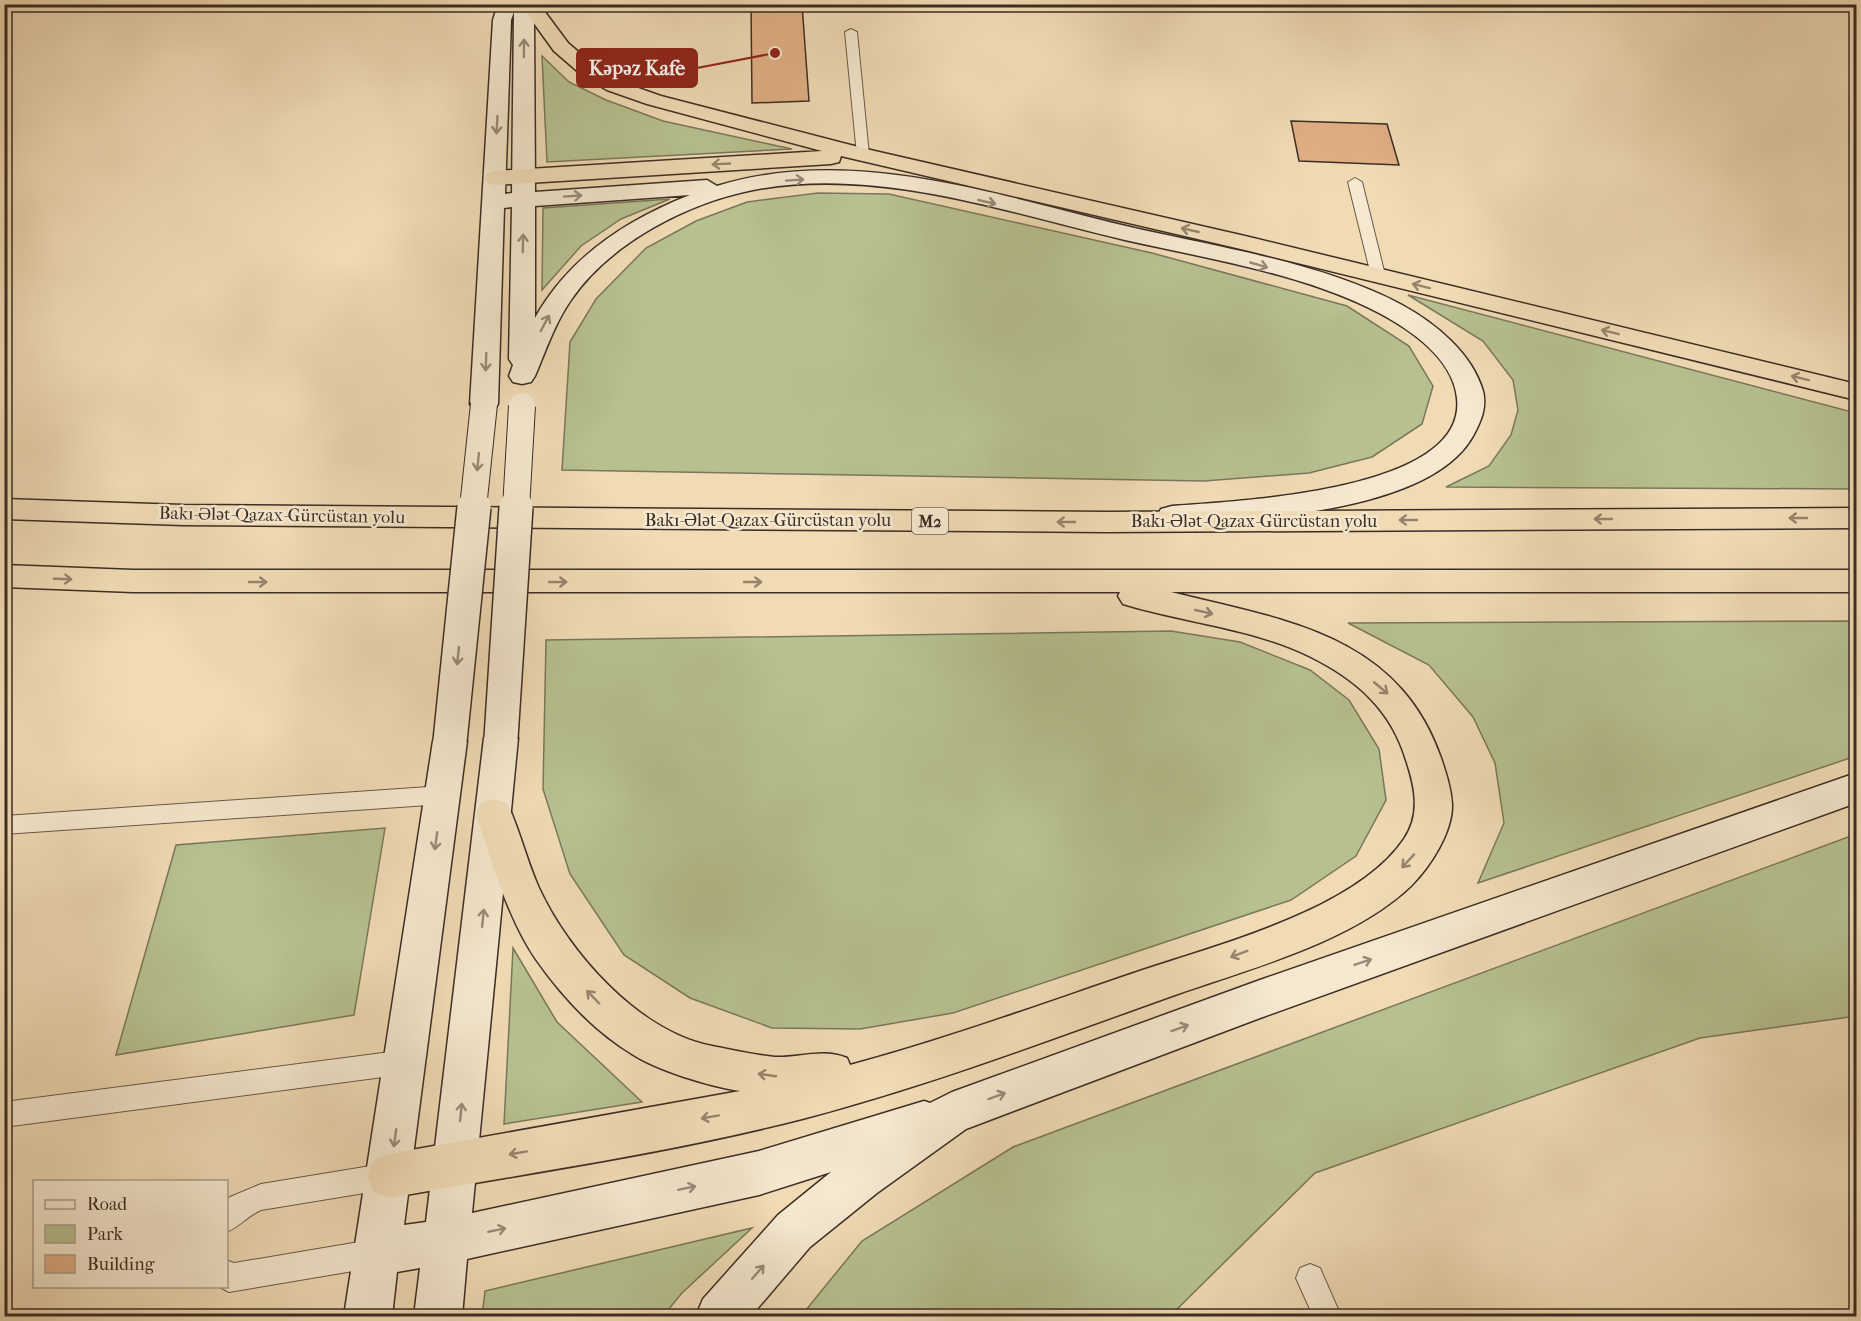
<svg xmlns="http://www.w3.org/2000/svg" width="1861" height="1321" font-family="'IM FELL French Canon',serif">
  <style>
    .green { fill: #b7c190; stroke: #7a775a; stroke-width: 1.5 }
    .building { fill: #e1af85; stroke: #3c2d25; stroke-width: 1.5 }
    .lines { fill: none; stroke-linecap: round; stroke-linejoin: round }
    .service-casing { stroke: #695849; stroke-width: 2 }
    .secondary-casing { stroke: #3c2d25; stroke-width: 3 }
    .trunk-casing { stroke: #3c2d25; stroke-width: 3 }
    .service { fill: #f5e8cf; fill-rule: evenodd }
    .secondary { fill: #f5e8cf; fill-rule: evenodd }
    .trunk { fill: #f0dbb5; fill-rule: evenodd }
    .secondary-bridge-far1-casing { stroke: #3c2d25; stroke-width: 28; stroke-linecap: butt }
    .secondary-bridge-casing { stroke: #3c2d25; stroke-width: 36; stroke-linecap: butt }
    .secondary-bridge-far1 { stroke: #f5e8cf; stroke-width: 26 }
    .secondary-bridge { stroke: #f5e8cf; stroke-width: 33 }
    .oneway { stroke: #988a7a }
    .oneway2 { stroke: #96846d }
    .labels { text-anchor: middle; stroke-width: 5; stroke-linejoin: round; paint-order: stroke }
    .shield { fill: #f5e8cf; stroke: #746558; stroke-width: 1.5 }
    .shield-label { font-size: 16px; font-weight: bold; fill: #3c2d25 }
    .street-label { font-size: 18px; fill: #3c2d25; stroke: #f5e8cf }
    .leader { fill: none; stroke: #8f2418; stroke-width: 2 }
    .callout-dot { fill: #8f2418; stroke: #f5e8cf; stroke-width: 2 }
    .callout { fill: #8f2418; stroke: #8f2418; stroke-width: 2 }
    .callout-label { font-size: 20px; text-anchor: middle; font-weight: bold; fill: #fff }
  </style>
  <rect width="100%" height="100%" fill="#f0dbb5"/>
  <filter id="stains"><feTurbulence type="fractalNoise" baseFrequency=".00333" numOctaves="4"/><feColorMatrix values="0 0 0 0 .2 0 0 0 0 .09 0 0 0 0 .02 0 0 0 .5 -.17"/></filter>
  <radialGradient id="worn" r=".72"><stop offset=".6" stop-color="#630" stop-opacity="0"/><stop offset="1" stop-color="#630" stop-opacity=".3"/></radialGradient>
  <path class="green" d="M542,56l27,26 37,18 57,21 129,28 -245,13z
    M818,193l71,1 263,59 195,53 62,40 24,40 -11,38 -50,33 -63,16 -105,8 -642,-11 8,-128 26,-43 50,-51 50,-27 51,-19z
    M670,199l-49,20 -40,27 -39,44 1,-82z
    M1408,295l448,118v76l-410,-2 43,-21 22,-31 7,-25 -5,-30 -30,-39z
    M1856,621v135l-378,127 26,-60 -9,-60 -22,-46 -44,-52 -81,-42z
    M1171,631l69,11 70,28 39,30 30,49 7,51 -30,56 -65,44 -338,113 -93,16 -88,-1 -82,-30 -66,-43 -54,-81 -27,-85 3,-149z
    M385,828l-31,187 -238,40 60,-210z
    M1856,834v182l-156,22 -385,135 -145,143h-369l61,-75 151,-94z
    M513,948l44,74 85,80 -138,22z
    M752,1228l-70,65 -19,23h-181l3,-25z"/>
  <path class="building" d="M751,4h51l7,97 -57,2z
    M1291,121l96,3 12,41 -100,-4z"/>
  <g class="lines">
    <g class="service-casing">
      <path id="service" d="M851,29l6,3 12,123 -6,4 -6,-4 -12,-123z
        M1355,178l7,4 23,93 -2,3 -5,1 -7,-4 -23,-93z
        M443,786l8,3 3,6 -3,6 -8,3 -439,30v-18z
        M406,1050l9,4 3,8 -3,8 -9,4 -402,53v-25z
        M389,1163l9,4 4,9 -4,9 -9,4 -128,21c-14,6 -21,17 -35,22v-32l4,-3 31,-13z
        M377,1239l10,4 4,10 -4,10 -10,4 -148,25 -11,-6h8v-26l8,3z
        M1310,1264l10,4 21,48h-28l-17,-38 4,-10z"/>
    </g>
    <g class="secondary-casing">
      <path id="secondary" d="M498,4h32l4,14 1,174 172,-12 10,6c139,-43 290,13 426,44 82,18 185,35 259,75 33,18 70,48 81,86 4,17 -2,30 -10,45 -43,77 -221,83 -301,90l-11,-3 -4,-7 4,-7 11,-3c60,-5 296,-13 285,-108 -4,-39 -46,-68 -78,-85 -77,-40 -170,-54 -254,-73 -120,-28 -248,-74 -372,-50 -66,13 -143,53 -182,110 -16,23 -25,50 -36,76l-4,6 -9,2 -9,-2 -4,-6 4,-11 -4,-6 3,-152 -8,1 -6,196 -4,6 -10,3 -10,-3 -4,-6 23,-384zM514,12l-2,181 -7,1 6,-174zM690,195c-64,25 -121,62 -155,123v-112z
        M501,724l12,4 5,10 -46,475 287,-62 165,-50 6,2 22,-11 308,-112 596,-207v30l-596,215 -294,111 -89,64 -67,54 -59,69h-55l7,-17 75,-84 53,-43 -72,23 -292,64 -5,57h-48l6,-48 -23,4 -5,44h-48l89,-575 5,-10 12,-4 12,4 5,10 -63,484 22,-3 58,-484 5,-10z"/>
    </g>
    <g class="trunk-casing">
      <path id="trunk" d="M520,4h19l29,39 29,25 24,14 40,14 205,53 379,87 611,148v16l-611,-150 -404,-94 -2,6 -8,2 -336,21 -8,-2 -3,-5 3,-5 8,-2 327,-20 -175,-47 -40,-14 -24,-14 -29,-25z
        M4,499l179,6 924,7 749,-4v20l-749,4 -924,-7 -179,-6z
        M4,565l129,5h1723v22h-685c113,28 227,42 270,166 5,15 10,30 11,46 1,28 -22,63 -41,82 -60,57 -163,83 -239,110 -123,44 -244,90 -370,123 -136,35 -275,54 -413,79l-16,-6 -6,-16 6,-16 16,-6 351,-63c-31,-5 -82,-20 -108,-37 -38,-23 -72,-60 -97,-96 -27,-40 -44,-98 -59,-144l5,-11 13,-4 13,4c13,28 20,58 32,85 30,65 100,144 173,158 21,4 43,9 63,11 25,1 48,-9 72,1l3,7c93,-25 184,-58 275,-89 82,-29 229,-63 279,-137 17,-25 11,-52 2,-79 -15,-50 -49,-80 -95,-103 -58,-29 -126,-34 -188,-53l-5,-8 2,-4h-987l-129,-5z"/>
    </g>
    <use href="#service" class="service"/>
    <use href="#secondary" class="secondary"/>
    <use href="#trunk" class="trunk"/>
    <g class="secondary-bridge-far1-casing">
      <path id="secondary-bridge-far1" d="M473,508l11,-104
        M516,508l6,-102"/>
    </g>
    <g class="secondary-bridge-casing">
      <path id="secondary-bridge" d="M501,738l15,-231
        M450,741l24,-234"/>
    </g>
    <use href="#secondary-bridge-far1" class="secondary-bridge-far1"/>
    <use href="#secondary-bridge" class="secondary-bridge"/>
  </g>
  <defs><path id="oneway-shaft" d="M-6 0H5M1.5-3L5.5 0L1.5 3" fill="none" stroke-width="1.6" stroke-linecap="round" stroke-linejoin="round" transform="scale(1.5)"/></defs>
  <g class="oneway">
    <use href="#oneway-shaft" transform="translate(524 48) rotate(-89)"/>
    <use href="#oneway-shaft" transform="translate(497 125) rotate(93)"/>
    <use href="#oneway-shaft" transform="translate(795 180) rotate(-4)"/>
    <use href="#oneway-shaft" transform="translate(573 196) rotate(-4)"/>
    <use href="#oneway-shaft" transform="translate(987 202) rotate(13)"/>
    <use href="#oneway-shaft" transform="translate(523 243) rotate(-89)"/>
    <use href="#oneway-shaft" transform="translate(1259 265) rotate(16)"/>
    <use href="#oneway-shaft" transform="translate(545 323) rotate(-62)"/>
    <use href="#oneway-shaft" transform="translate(486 362) rotate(92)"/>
    <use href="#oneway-shaft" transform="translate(478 462) rotate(96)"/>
    <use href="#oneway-shaft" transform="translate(458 656) rotate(96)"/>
    <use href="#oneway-shaft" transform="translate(436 841) rotate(98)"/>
    <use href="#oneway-shaft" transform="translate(483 918) rotate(-84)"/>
    <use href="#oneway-shaft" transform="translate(1363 962) rotate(-19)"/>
    <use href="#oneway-shaft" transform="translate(1180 1028) rotate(-20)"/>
    <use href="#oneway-shaft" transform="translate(997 1096) rotate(-20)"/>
    <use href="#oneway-shaft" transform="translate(461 1112) rotate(-84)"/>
    <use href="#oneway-shaft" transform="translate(395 1138) rotate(98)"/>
    <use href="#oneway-shaft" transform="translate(687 1188) rotate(-12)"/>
    <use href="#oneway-shaft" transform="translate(497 1230) rotate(-12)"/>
    <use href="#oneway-shaft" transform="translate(758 1272) rotate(-49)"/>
  </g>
  <g class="oneway2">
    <use href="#oneway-shaft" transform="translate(721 164) rotate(177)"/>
    <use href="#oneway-shaft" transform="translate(1190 230) rotate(-167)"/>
    <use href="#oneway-shaft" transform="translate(1421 286) rotate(-166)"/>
    <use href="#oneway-shaft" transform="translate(1610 332) rotate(-166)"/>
    <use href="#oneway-shaft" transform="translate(1800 378) rotate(-166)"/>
    <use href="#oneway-shaft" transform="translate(1798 518) rotate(180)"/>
    <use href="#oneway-shaft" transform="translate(1603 519) rotate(180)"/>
    <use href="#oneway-shaft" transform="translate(1408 520) rotate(180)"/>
    <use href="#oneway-shaft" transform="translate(1066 522) rotate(-180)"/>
    <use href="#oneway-shaft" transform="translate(63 579) rotate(2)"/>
    <use href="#oneway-shaft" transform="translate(258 582)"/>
    <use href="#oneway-shaft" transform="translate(558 582)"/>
    <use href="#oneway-shaft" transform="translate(753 582)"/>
    <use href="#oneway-shaft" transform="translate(1204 612) rotate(13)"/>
    <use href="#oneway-shaft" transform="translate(1381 688) rotate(40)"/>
    <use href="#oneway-shaft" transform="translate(1408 861) rotate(133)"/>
    <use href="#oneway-shaft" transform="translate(1239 954) rotate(159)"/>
    <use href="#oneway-shaft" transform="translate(593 997) rotate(-134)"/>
    <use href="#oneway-shaft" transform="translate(767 1075) rotate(-172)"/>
    <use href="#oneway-shaft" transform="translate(710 1117) rotate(170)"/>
    <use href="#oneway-shaft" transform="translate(518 1153) rotate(170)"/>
  </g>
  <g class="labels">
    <rect class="shield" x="912" y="508" width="36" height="26" rx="4.5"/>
    <g class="shield-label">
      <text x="930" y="527">M2</text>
    </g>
    <g class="street-label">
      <text transform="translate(282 515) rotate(1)" y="6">Bakı-Ələt-Qazax-Gürcüstan yolu</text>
      <text x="768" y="526">Bakı-Ələt-Qazax-Gürcüstan yolu</text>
      <text x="1254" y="527">Bakı-Ələt-Qazax-Gürcüstan yolu</text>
    </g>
  </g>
  <path class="leader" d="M775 53L697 68"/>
  <circle class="callout-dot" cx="775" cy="53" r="6"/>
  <rect class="callout" x="577" y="49" width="120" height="38" rx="6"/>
  <g class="callout-label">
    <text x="637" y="75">Kəpəz Kafe</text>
  </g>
  <rect width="1861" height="1321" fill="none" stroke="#f0dbb5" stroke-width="24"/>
  <rect x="6" y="6" width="1849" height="1309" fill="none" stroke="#3c2d25" stroke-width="3"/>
  <rect x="12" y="12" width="1837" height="1297" fill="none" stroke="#3c2d25" stroke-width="1.5"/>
  <rect x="33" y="1180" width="195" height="108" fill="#f5e8cf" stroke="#ab9d8b" stroke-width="1.5"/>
  <rect x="45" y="1200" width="30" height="9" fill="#f5e8cf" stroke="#ab9d8b" stroke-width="1.5"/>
  <text x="87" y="1210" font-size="18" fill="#3c2d25">Road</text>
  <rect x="45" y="1225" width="30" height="18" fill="#b7c190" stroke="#ab9d8b" stroke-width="1.5"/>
  <text x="87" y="1240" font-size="18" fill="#3c2d25">Park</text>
  <rect x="45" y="1255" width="30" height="18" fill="#e1af85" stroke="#ab9d8b" stroke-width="1.5"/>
  <text x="87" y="1270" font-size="18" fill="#3c2d25">Building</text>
  <rect width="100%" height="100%" filter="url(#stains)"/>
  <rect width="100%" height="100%" fill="url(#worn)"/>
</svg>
